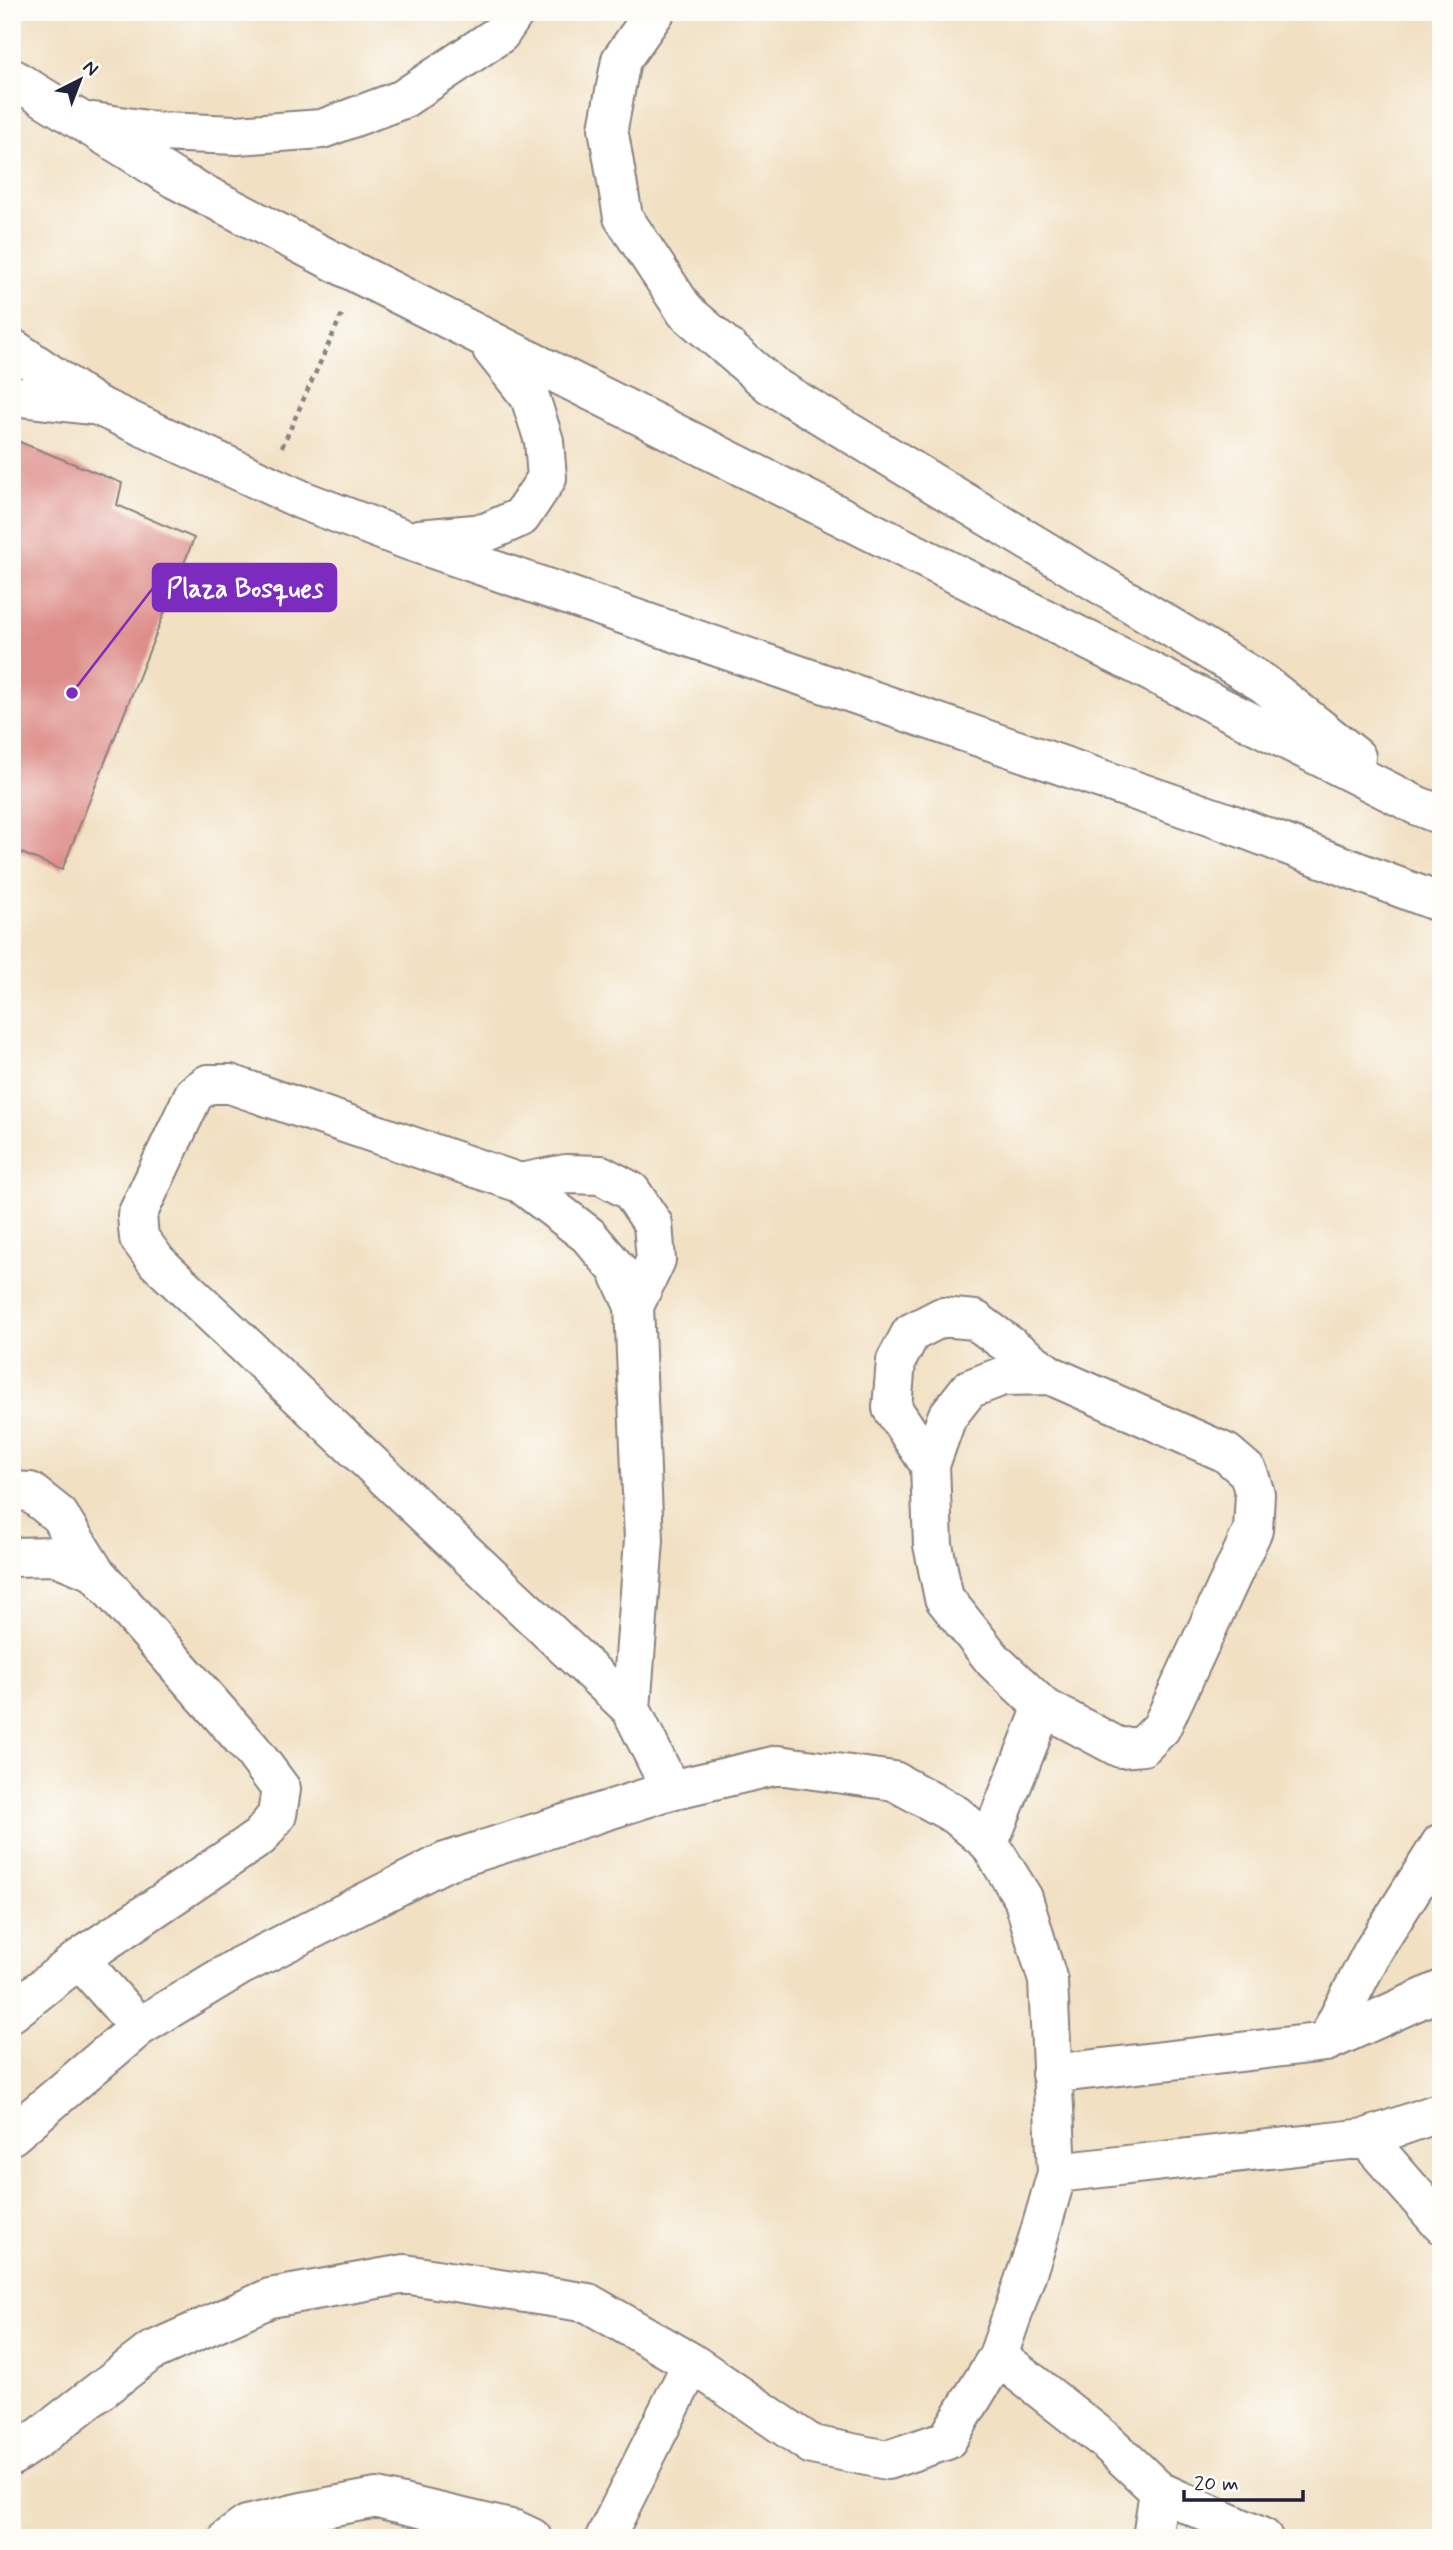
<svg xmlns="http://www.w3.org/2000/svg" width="1453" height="2550" font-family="Mynerve,sans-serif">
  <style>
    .building { fill: #de8e8a }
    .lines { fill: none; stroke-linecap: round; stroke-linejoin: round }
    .minor-casing { stroke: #8a817e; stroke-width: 42 }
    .path { stroke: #8a817e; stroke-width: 4.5; stroke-dasharray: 5 5; stroke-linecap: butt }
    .minor { stroke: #fff; stroke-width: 38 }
    .leader { fill: none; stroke: #7b2cbf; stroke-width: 2.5 }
    .callout-dot { fill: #7b2cbf; stroke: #fdfcf7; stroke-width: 2.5 }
    .callout { fill: #7b2cbf; stroke: #7b2cbf; stroke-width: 2.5 }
    .callout-label { font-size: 26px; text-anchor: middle; font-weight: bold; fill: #fff }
  </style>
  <rect width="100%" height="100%" fill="#fdfcf7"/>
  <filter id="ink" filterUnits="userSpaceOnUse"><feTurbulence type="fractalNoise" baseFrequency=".0143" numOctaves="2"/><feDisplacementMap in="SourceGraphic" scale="14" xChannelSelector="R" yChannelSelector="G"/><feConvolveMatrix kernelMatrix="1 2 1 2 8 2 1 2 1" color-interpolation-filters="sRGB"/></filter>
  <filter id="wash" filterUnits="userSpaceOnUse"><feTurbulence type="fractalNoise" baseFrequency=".00686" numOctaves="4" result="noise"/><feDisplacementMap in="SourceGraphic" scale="28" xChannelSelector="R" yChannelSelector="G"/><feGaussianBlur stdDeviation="1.57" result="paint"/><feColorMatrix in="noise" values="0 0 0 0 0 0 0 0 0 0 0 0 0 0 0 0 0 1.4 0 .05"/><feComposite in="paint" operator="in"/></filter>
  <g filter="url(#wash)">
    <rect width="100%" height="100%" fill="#f1e0c2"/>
    <g id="blocks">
      <path class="building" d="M12,439l110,44 -5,22 77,33 -132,332 -50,-21z"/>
    </g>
  </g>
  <g filter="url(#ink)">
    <use href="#blocks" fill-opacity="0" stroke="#8a817e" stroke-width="2"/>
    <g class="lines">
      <g class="minor-casing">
        <path id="minor" d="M655,12l-34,48 -13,68 15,89 62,94 86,74 492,298 93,74
          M12,78l163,101 185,96 1058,531 23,9
          M93,122l67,10 77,3 85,-6 81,-30 97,-65 15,-22
          M12,348l84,57 206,95 105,40 819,282 215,81
          M12,396l78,9
          M419,539l66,-6 36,-16 26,-39 -3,-37 -14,-44 -38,-48
          M520,1183l46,-9 35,1 30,16 22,33 3,36 -22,46
          M1050,1375l176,78 22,19 7,22 -2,36 -92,198 -18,18 -23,2 -77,-41 -49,-46 -50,-63 -11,-53 -3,-80 17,-48 22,-28 34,-13z
          M930,1465l-38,-57 4,-47 15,-28 31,-16 33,3 75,55
          M12,1491l18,1 29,23 36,57
          M12,1557l44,-1 39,16 157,178 29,39 -4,26 -17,22 -181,122 -67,53
          M631,1709l13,-169 -10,-234 -17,-37 -29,-34 -68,-52 -290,-99h-22l-14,10 -57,121 2,23 18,24 474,447 40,81
          M989,1843l54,-136
          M79,1959l60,68
          M1326,2042l47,-91 68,-108
          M1051,2074l275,-32 115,-52
          M12,2135l127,-108 101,-61 205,-104 226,-72 107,-25 116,16 62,34 33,28 34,55 25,83 9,192 -22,76 -37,107 -51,84 -60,20 -75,-15 -120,-82 -104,-60 -183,-29 -135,24 -120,54 -110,85 -28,19
          M1366,2138l75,86
          M1057,2173l309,-35 75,-26
          M998,2356l108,85 53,50 104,47
          M229,2538l18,-13 55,-13 75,-14 138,32 17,8
          M605,2538l87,-175
          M1152,2538l7,-47"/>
      </g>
      <path class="path" d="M282,447l61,-135"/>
      <use href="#minor" class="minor"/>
    </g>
  </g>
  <path class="leader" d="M72 693L153 588"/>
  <circle class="callout-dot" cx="72" cy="693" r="7"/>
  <rect class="callout" x="153" y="564" width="183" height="47" rx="7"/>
  <g class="callout-label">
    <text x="245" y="597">Plaza Bosques</text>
  </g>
  <rect width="1453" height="2550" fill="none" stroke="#fdfcf7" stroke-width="42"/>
  <g transform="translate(80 80) rotate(42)" stroke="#fdfcf7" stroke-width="5" paint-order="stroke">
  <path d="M0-5L12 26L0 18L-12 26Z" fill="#22223b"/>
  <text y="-10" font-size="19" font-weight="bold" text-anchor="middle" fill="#22223b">N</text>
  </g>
  <path d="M1184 2490v10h119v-10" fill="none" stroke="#22223b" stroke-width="3.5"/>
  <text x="1194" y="2490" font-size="21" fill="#22223b" stroke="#fdfcf7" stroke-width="5" paint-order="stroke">20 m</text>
</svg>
